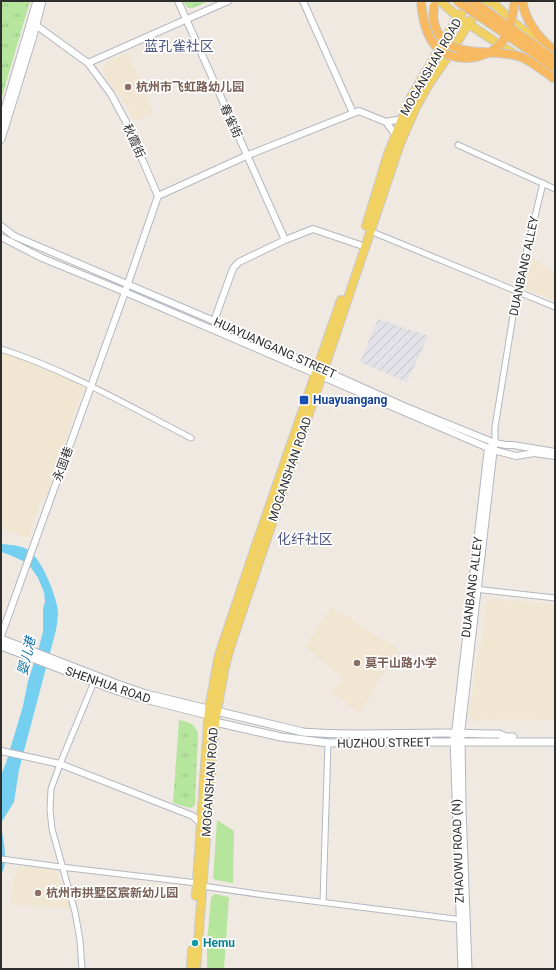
<svg xmlns="http://www.w3.org/2000/svg" width="556" height="970" font-family="Roboto,'Noto Sans SC',sans-serif">
  <style>
    .industrial { fill: url(#industrial-furrows) }
    .education { fill: #f0e6d1 }
    .grass { fill: #b6e59e }
    .park { fill: url(#park-tufts) }
    .water { fill: #75cff0 }
    .lines { fill: none; stroke-linecap: round; stroke-linejoin: round }
    .minor-casing { stroke: #b4b7c1; stroke-width: 7 }
    .tertiary-casing { stroke: #b4b7c1; stroke-width: 8 }
    .secondary-casing { stroke: #b4b7c1; stroke-width: 9 }
    .primary-casing { stroke: #c9c9c9; stroke-width: 10 }
    .trunk-casing { stroke: #c9c9c9; stroke-width: 10 }
    .minor { stroke: #fff; stroke-width: 5 }
    .tertiary { stroke: #fff; stroke-width: 6 }
    .secondary { stroke: #fff; stroke-width: 7 }
    .primary { stroke: #f2d163; stroke-width: 8 }
    .trunk { stroke: #f8ba60; stroke-width: 8 }
    .trunk-bridge-casing { stroke: #c9c9c9; stroke-width: 10; stroke-linecap: butt }
    .trunk-bridge { stroke: #f8ba60; stroke-width: 8 }
    .education-dot { fill: #8d6e63; stroke: #fff; stroke-width: 1.5 }
    .transit-dot { fill: #1a4fb4; stroke: #fff; stroke-width: 1.5 }
    .culture-dot { fill: #0f9aa8; stroke: #fff; stroke-width: 1.5 }
    .labels { text-anchor: middle; stroke-width: 3.5; stroke-linejoin: round; paint-order: stroke }
    .street-label { font-size: 12px; fill: #2e2e2e; stroke: #fff }
    .education-label { font-size: 12px; font-weight: bold; fill: #785e54; stroke: #fff; text-anchor: start }
    .transit-label { font-size: 12px; font-weight: bold; fill: #164399; stroke: #fff; text-anchor: start }
    .culture-label { font-size: 12px; font-weight: bold; fill: #0d838f; stroke: #fff; text-anchor: start }
    .water-label { font-size: 13px; font-style: italic; fill: #0d6fa3; stroke: #fff }
    .quarter-label { font-size: 14px; fill: #4d5680; stroke: #fff }
  </style>
  <defs>
    <pattern id="industrial-furrows" width="10" height="10" patternUnits="userSpaceOnUse"><rect width="10" height="10" fill="#e3e1e8"/><path d="M-1 1l2-2M0 10L10 0M9 11l2-2" fill="none" stroke="#c3c1c7"/></pattern>
    <pattern id="park-tufts" width="24" height="20" patternUnits="userSpaceOnUse"><rect width="24" height="20" fill="#b6e59e"/><path d="M3 7l-1-3M5 7V3M7 7l1-3M15 17l-1-3M17 17v-4M19 17l1-3" fill="none" stroke="#9dc588"/></pattern>
  </defs>
  <rect width="100%" height="100%" fill="#efe9e1"/>
  <path class="industrial" d="M378,319l50,17 -21,46 -47,-20z"/>
  <path class="education" d="M128,53l25,60 -20,8 -5,-13 -24,-33 -1,-4 1,-6 3,-3z
    M529,256l26,17v22l-2,5 -29,-12 -2,-4z
    M1,347l14,3 71,30 -39,115 -8,10 -11,33 -27,-9z
    M493,599l62,6v115l-72,-1 -1,2h-7l-4,-3 -2,-4 8,-52 7,-28 1,-30 4,-4z
    M331,607l67,42 -38,64 -28,-20 11,-15 -38,-31z
    M18,866l39,4 14,39 -60,-5 2,-21h-1z"/>
  <path class="grass" d="M217,820l17,11 -1,52 -17,-3 -3,-2z
    M214,894l15,3 -5,72h-17v-26l4,-45z"/>
  <path class="park" d="M1,1h29l-29,99z
    M182,1h27l-16,7h-5z
    M179,720c10,2 15,3 19,13l-3,71 -2,3 -3,1 -17,-5z"/>
  <path class="water" d="M1,544c10,1 19,1 27,6 14,9 28,45 30,61 0,6 -1,13 -2,19l-37,140 -5,32 -13,21v-48l5,-12 17,-57 5,-25 11,-34 4,-15v-24l2,-6 -1,-10 -6,-14 -6,-9 -5,-6 -17,-8 -9,-3z
    M1,826c2,12 8,38 0,48z"/>
  <g class="lines">
    <g class="minor-casing">
      <path id="minor" d="M458,145l97,44
        M370,231l185,76
        M1,349c66,21 128,57 190,89
        M495,443v-16l22,-136 26,-108
        M475,589l80,9
        M1,859l60,8 136,16
        M202,886l62,9 199,25
        M323,902l5,-159
        M82,969l-2,-29 -5,-28 -23,-83 -2,-19 1,-21 9,-25 34,-82"/>
    </g>
    <g class="tertiary-casing">
      <path id="tertiary" d="M178,1l107,239
        M303,1l50,112
        M88,63l140,-62
        M386,122l15,-3
        M158,196l88,-40 113,-45 27,11 9,12
        M1,226l13,10 200,85 192,86 89,36 11,2h7l42,7
        M1,237l41,21 83,34 368,158 23,6 18,-3 21,3
        M214,321l17,-47 3,-7 5,-5 46,-22 28,-11 47,16
        M1,636l124,-344 33,-96 -32,-74 -15,-28 -23,-31 -55,-40
        M455,733l33,-285 2,-1
        M461,734l33,-287
        M1,751l59,13 133,52 7,7"/>
    </g>
    <g class="secondary-casing">
      <path id="secondary" d="M1,123l36,-122
        M1,139l32,-103 9,-35
        M1,639l116,45 29,10 157,38c47,4 94,1 141,1 18,0 37,1 55,1l7,3h7
        M1,646l114,44 22,7 71,18 7,7 66,15 47,6 57,-1h170
        M454,737l8,232
        M461,738l1,71 6,160"/>
    </g>
    <g class="primary-casing">
      <path id="primary" d="M440,1l18,16 59,39
        M491,1l27,25 28,21
        M366,226l22,-72 22,-55 48,-82 14,-16
        M196,896l13,-187 10,-54 37,-110 85,-245
        M191,969l1,-19
        M196,969l19,-247 10,-56 6,-21 169,-501 16,-37 13,-23 23,-33 16,-27 20,-23"/>
    </g>
    <g class="trunk-casing">
      <path id="trunk" d="M522,1c4,21 16,37 33,50
        M513,12l2,-11"/>
    </g>
    <use href="#minor" class="minor"/>
    <use href="#tertiary" class="tertiary"/>
    <use href="#secondary" class="secondary"/>
    <use href="#primary" class="primary"/>
    <use href="#trunk" class="trunk"/>
    <g class="trunk-bridge-casing">
      <path id="trunk-bridge" d="M457,1l98,67
        M472,1l83,59
        M421,3c2,15 4,29 13,41 17,21 53,17 69,-3 6,-9 8,-20 10,-29
        M434,6c-1,11 -1,18 4,27 16,28 56,14 83,24 12,5 23,15 34,22"/>
    </g>
    <use href="#trunk-bridge" class="trunk-bridge"/>
  </g>
  <g class="education-dot">
    <circle cx="128" cy="87" r="4"/>
    <circle cx="357" cy="663" r="4"/>
    <circle cx="38" cy="893" r="4"/>
  </g>
  <rect class="transit-dot" x="299" y="395" width="10" height="10" rx="2"/>
  <circle class="culture-dot" cx="195" cy="943" r="4"/>
  <g class="labels">
    <g class="street-label">
      <text transform="translate(431 67) rotate(-60)" y="4">MOGANSHAN ROAD</text>
      <text transform="translate(231 121) rotate(66)" y="4">春雀街</text>
      <text transform="translate(134 141) rotate(66)" y="4">秋霞街</text>
      <text transform="translate(524 266) rotate(-78)" y="4">DUANBANG ALLEY</text>
      <text transform="translate(275 348) rotate(24)" y="4">HUAYUANGANG STREET</text>
      <text transform="translate(63 464) rotate(-70)" y="4">永固巷</text>
      <text transform="translate(290 469) rotate(-71)" y="4">MOGANSHAN ROAD</text>
      <text transform="translate(472 587) rotate(-83)" y="4">DUANBANG ALLEY</text>
      <text transform="translate(108 685) rotate(19)" y="4">SHENHUA ROAD</text>
      <text transform="translate(384 743) rotate(-1)" y="4">HUZHOU STREET</text>
      <text transform="translate(210 782) rotate(-86)" y="4">MOGANSHAN ROAD</text>
      <text transform="translate(458 851) rotate(-92)" y="4">ZHAOWU ROAD (N)</text>
    </g>
    <g class="education-label">
      <text x="136" y="91">杭州市飞虹路幼儿园</text>
      <text x="365" y="667">莫干山路小学</text>
      <text x="46" y="897">杭州市拱墅区宸新幼儿园</text>
    </g>
    <g class="transit-label">
      <text x="313" y="404">Huayuangang</text>
    </g>
    <g class="culture-label">
      <text x="203" y="947">Hemu</text>
    </g>
    <g class="water-label">
      <text transform="translate(26 656) rotate(-77)" y="5">婴儿港</text>
    </g>
    <g class="quarter-label">
      <text x="179" y="51">蓝孔雀社区</text>
      <text x="305" y="544">化纤社区</text>
    </g>
  </g>
  <rect width="556" height="970" fill="none" stroke="#2e2e2e" stroke-width="4"/>
</svg>
